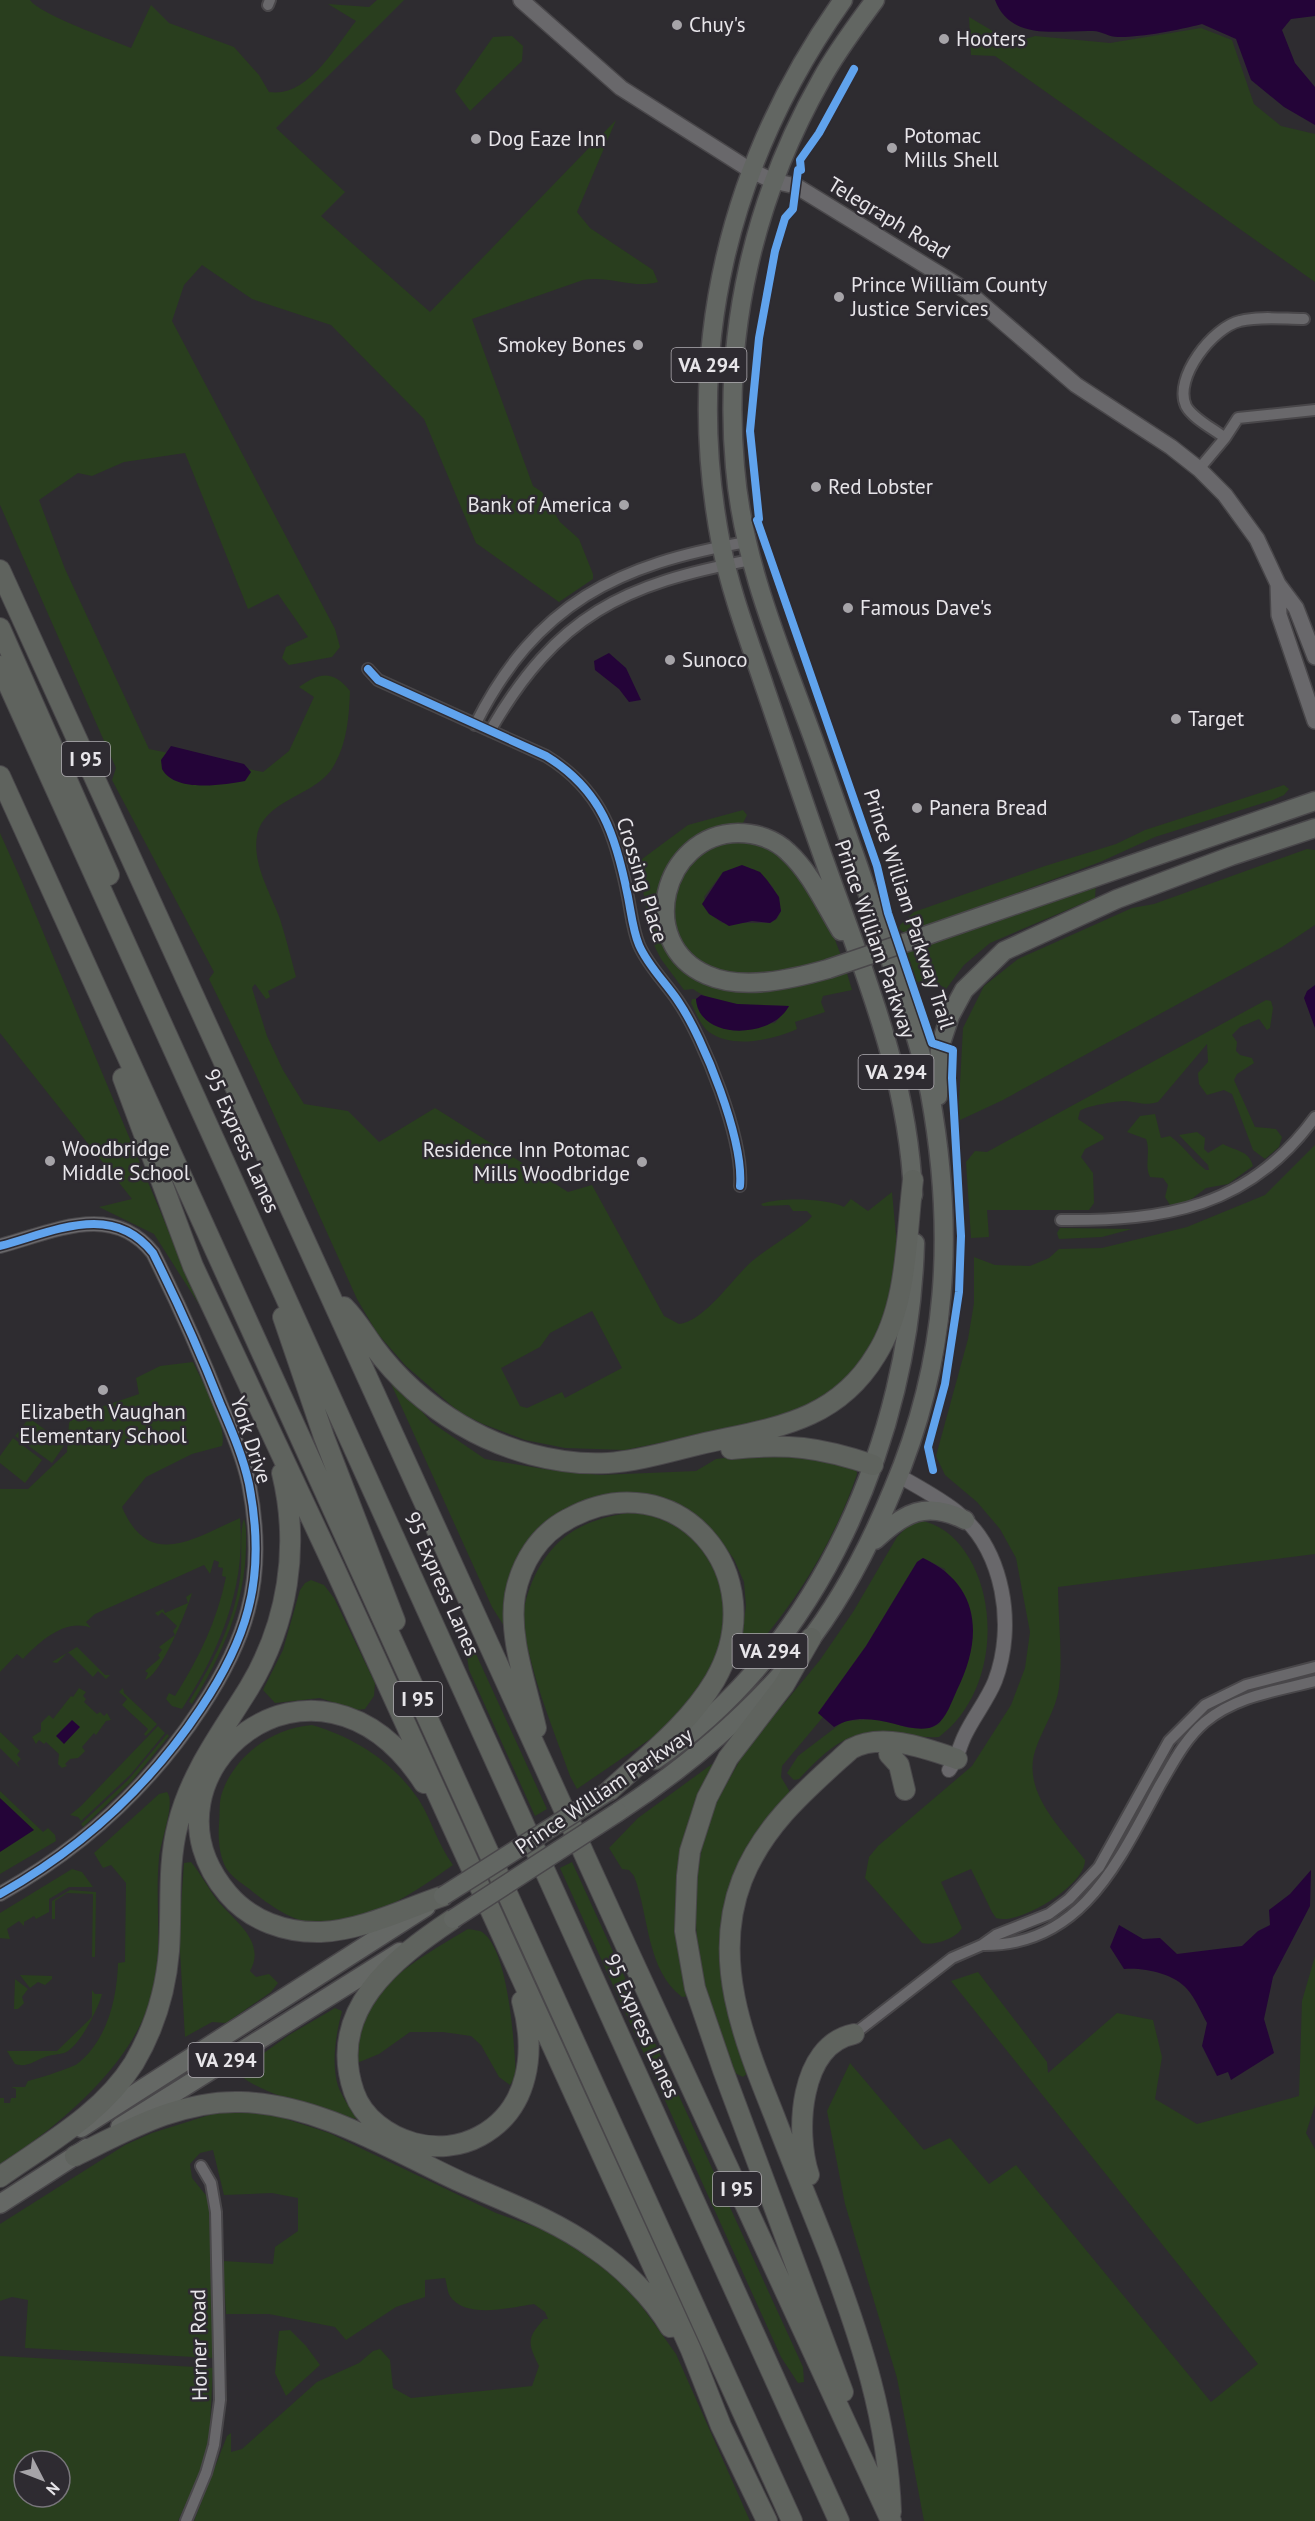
<svg xmlns="http://www.w3.org/2000/svg" width="1315" height="2521" font-family="'PT Sans',sans-serif">
  <style>
    .green { fill: #293e1e; fill-rule: evenodd }
    .water { fill: #240438 }
    .lines { fill: none; stroke-linecap: round; stroke-linejoin: round }
    .minor-casing { stroke: #49474a; stroke-width: 14 }
    .tertiary-casing { stroke: #49474a; stroke-width: 16 }
    .secondary-casing { stroke: #49474a; stroke-width: 18 }
    .primary-casing { stroke: #49474a; stroke-width: 21 }
    .trunk-casing { stroke: #49474a; stroke-width: 21 }
    .motorway-casing { stroke: #49474a; stroke-width: 22 }
    .minor { stroke: #69686b; stroke-width: 10 }
    .tertiary { stroke: #69686b; stroke-width: 14 }
    .secondary { stroke: #69686b; stroke-width: 15 }
    .primary { stroke: #656865; stroke-width: 18 }
    .trunk { stroke: #626662; stroke-width: 18 }
    .motorway { stroke: #5f635e; stroke-width: 20 }
    .trunk-bridge-casing { stroke: #49474a; stroke-width: 21; stroke-linecap: butt }
    .trunk-bridge { stroke: #626662; stroke-width: 18 }
    .cycleway-casing { stroke: #2e2b31; stroke-width: 11 }
    .cycleway { stroke: #60a3ed; stroke-width: 8 }
    .poi-dot { fill: #a6a4a8; stroke: #2e2b31; stroke-width: 2 }
    .labels { text-anchor: middle; stroke-width: 5; stroke-linejoin: round; paint-order: stroke }
    .shield { fill: #2e2b31; stroke: #b0adb2; stroke-width: 1.5 }
    .shield-label { font-size: 20px; font-weight: bold; fill: #e7e5e9 }
    .poi-label { font-size: 21px; fill: #e7e5e9; stroke: #2e2b31; text-anchor: start }
    .street-label { font-size: 21px; fill: #e7e5e9; stroke: #2e2b31 }
  </style>
  <rect width="100%" height="100%" fill="#2e2c30"/>
  <path class="green" d="M0,0h30c9,14 82,40 101,48l20,-43 18,18 65,24 25,28 10,17c39,6 66,-45 87,-71l-28,-17 41,3 8,-7h27l-128,128 69,64 -24,24 109,96 186,-192 -39,92 13,16 63,42 5,12c-25,7 -50,-7 -75,-2l-111,39 61,167 9,6 18,30 19,17 14,35v5l-34,23 -83,-59 -52,-124 -93,-94 -79,-26 -50,-34 -18,20 -12,36 163,308 5,18 -8,10 -43,8 -7,-7 4,-11 22,-10 -30,-43 -30,15 -63,-156 -61,9 -32,14 -14,-3 -39,27 26,69 84,180 114,23 26,-21 25,-54 -15,-10c21,-15 34,-17 51,4 -1,26 -3,53 -17,76 -17,29 -69,32 -76,69 -5,28 14,58 23,83 6,19 11,39 16,58l-28,14 2,6 -4,2 -11,-15 -3,4 15,48 16,34 21,34 44,7 31,31 56,-34 133,84 24,-7 72,131 15,8c25,-3 51,-42 70,-60 13,-13 57,-38 63,-48l-5,-5h-14l-4,-6 -26,1 -2,-2c17,-7 67,-6 83,3l7,-8 17,12 24,-19 6,65 -2,35 -35,80 -60,42 -176,36 -60,-2 -40,-8 -42,-16 -24,-12 -53,-46 -29,-33 -20,-34 -102,-226 -46,-94 5,-7 -102,-192 4,-12 -116,-263zM592,1311l30,57 -57,30 -3,-6 -35,16 -7,-2 -19,-38 39,-21 10,-14z
    M969,17l44,26 22,-7 75,7 91,-15 31,12 22,64 27,22 34,8v148l-320,-226 -24,-1z
    M512,36l11,10 -1,15 -52,50 -15,-20 38,-54z
    M1284,785l5,4 -5,6 -11,5 -118,37 -55,25 -186,69 -9,2 -6,-4 1,-4 14,-13 131,-46 71,-22 29,-14z
    M743,810l4,5 -5,10 -32,5 -51,76 40,70 147,-6 6,20 -29,6 -2,6 4,10 -30,10 2,7c-24,11 -65,20 -88,3 -9,-7 -13,-20 -18,-29l1,-4h4c3,38 53,26 79,24l14,-17c-31,-1 -70,2 -96,-17l-9,1 -23,-31 -9,-18 -14,-79 50,-37z
    M0,833l22,49 178,424 -46,-72 -55,-27 33,-8 -132,-166z
    M742,837l36,12 45,60 19,49 -36,11 -53,6 -27,-2 -25,-10 -19,-20 -10,-25 2,-31 28,-38zM754,869l19,18 8,24 -4,8 -7,4h-48l-12,-9 -6,-17 19,-25z
    M1307,849l8,1v75l-33,22 -279,153 -45,21 5,-93 21,-42 34,-27 114,-51 22,-4z
    M1096,883l-1,15 -105,45 -26,22 -18,24 -10,-7 -15,1 -8,-3 -11,-31z
    M1266,1000l5,1 2,7 -3,20 -3,2 -8,-11 -19,8 -8,8 5,7 -1,9 4,4 12,3 2,5 -17,11 -3,6 21,47 21,2 6,8 -3,10 -14,12 -12,-9 -21,-56 -8,-4 -17,5 -8,-11 -1,-11 10,-11 -1,-18 -49,58c-13,4 -20,0 -33,-1 -8,0 -40,5 -45,10l-2,8 25,17 1,3 -19,10 -4,8 12,16 1,30 -5,7h-102l2,27 -18,1 -5,-76 9,-11 12,1z
    M1155,1114l6,24 9,-2c14,10 22,24 36,34h3l-1,-5 -29,-30 18,-3 8,6 -1,11 4,4 15,-9c12,7 26,6 30,22l-25,18 -22,4 -17,13 -19,4 -5,-8 3,-12 -5,-7 -13,-1c-6,-12 1,-25 -4,-38l-19,-7 13,-16z
    M1315,1145v409l-257,33c0,33 5,68 1,101 -3,21 -16,40 -23,60 -16,43 26,81 49,112 1,25 -66,66 -89,58l-4,-6 -21,-43 -30,13 21,46c-6,11 -29,18 -40,15l-57,-65 4,-21 9,-11 94,-80 39,-61 14,-37 5,-36 -14,-74 -16,-29 -23,-27 -32,-27 -9,-19 32,-117 6,-36v-46l21,8 35,1 19,-8 10,-9 43,-1 85,-21 78,-32z
    M1060,1228l72,1 -30,8 -43,2 -2,-6z
    M193,1362c9,20 35,63 29,84l-30,8 -46,23 -24,30c27,64 72,31 118,11 6,71 -21,133 -58,191l-10,-3 -6,-7 3,-6 6,3c24,-38 42,-75 51,-119l-4,-1 1,-8 -5,-1 1,-5 -5,-2 -4,14 -6,-9 -109,49 -9,8 5,6c-25,-10 -51,13 -68,31l-6,-5 -17,18v-183h28l39,-37 2,-29 7,-13 25,-3 38,-13 -3,-16 24,-12z
    M384,1368l47,54 54,37 65,11 50,5 96,-4 20,-12 46,-5 86,8 8,5 1,7c-23,69 -64,133 -112,186l-6,-4 7,-50 -2,-24 -10,-23 -13,-17 -21,-21 -100,-23 -17,5 -32,19 -43,104h-4l-12,-19z
    M29,1418l36,26 -13,19 -37,-27z
    M13,1438l29,22 -17,23 -25,-20v-7z
    M627,1513l19,1 33,12 32,28 17,45 -6,57 -39,55 -24,22 -82,56 -7,-13c-15,-42 -32,-83 -42,-127 -2,-9 -6,-21 -5,-31 0,-12 5,-25 9,-36 20,-45 48,-61 95,-69z
    M244,1519c3,9 2,19 2,28 -1,58 -24,108 -54,157l-3,-2c24,-39 44,-77 51,-123 3,-16 -1,-48 4,-60z
    M923,1521c24,6 39,23 50,44 27,54 17,134 -34,172 -17,1 -31,-2 -47,-4 -44,-6 -66,18 -93,46l-5,1 -7,-7 11,-17 46,-35 35,-2 30,9h21l9,-4 11,-18 -5,-137 -22,-11 -6,4 -51,84 -48,67 5,4 -41,49 -1,11 9,15 -62,119 21,161 -6,5 -8,-4 -36,-105 -4,-58 1,-28 8,-46 13,-35 28,-50 75,-91 33,-48 44,-75 15,-15z
    M311,1580l13,5 10,13 41,85 -1,13 -9,13 -9,1 -36,-12 -45,5 -12,-13 20,-40 17,-60 5,-7z
    M192,1593c-6,19 -30,81 -47,87l3,-7 -3,-2 15,-13 -2,-3 4,-5 -3,-3 16,-12 -2,-4 4,-5 -15,-14 -4,4 -3,-3 8,-4 2,4 23,-10 -2,-6z
    M77,1647l28,28h5l-4,4 -8,-8 -5,6 -25,-25 -11,11 -5,-1z
    M466,1650l10,4 71,155 -12,7 -66,-146z
    M79,1688l7,4 -3,4 3,3 -2,3 13,12 3,-2 4,4 3,-3 4,7 -5,1 -10,14 -2,-2 -12,14 3,4 -7,7 -8,1 -5,5 2,2 -5,2 -4,-4 1,-10 -13,-12 -2,2 -5,-4 -3,4 -4,-7 9,-6v-8l8,-8 4,4 18,-23 2,1z
    M123,1688l1,5 33,31 -11,12 -2,-2 4,-5 -26,-24 5,-6 -8,-7z
    M312,1725c44,13 81,37 107,75 13,21 19,45 34,65 -38,27 -83,58 -131,59 -26,0 -50,-17 -69,-32 -9,-8 -20,-13 -27,-24 -7,-13 -8,-30 -7,-44 1,-9 0,-19 2,-28 12,-40 51,-68 91,-71z
    M158,1726l7,7 -34,41 -50,47 -3,-4 -8,-2 11,-9z
    M0,1732l20,19 -3,4 4,4 -4,4 3,5 -20,-20z
    M167,1734l2,2 -37,45 -49,46 -2,-3 47,-44z
    M712,1764l6,1 -20,40 -9,191 -7,1c-36,-27 -33,-83 -48,-121l-5,-6 -7,-1 -13,-21 29,-30z
    M0,1791l43,41 5,-4 7,7 1,6 -56,33z
    M167,1792c9,11 -7,50 -8,66 -4,40 3,84 -4,123 -14,79 -93,142 -155,184v-67h4v5h6l1,-5h5v-9l-5,-2h14l3,-6c6,-1 46,-14 49,-17 30,-23 40,-65 41,-101l7,-1 1,-79 -15,-18 -8,3 -9,-15 65,-59z
    M191,1862c10,12 17,26 26,38 16,20 50,41 33,71l6,6 13,-3 9,9 -7,9 -45,31 -14,-1 -27,15 -6,-103 5,-71z
    M572,1862l231,505 1,15 -6,1 -17,-26 -221,-489z
    M72,1869l10,3 11,15h-24l-20,12v13l-13,7 -2,-3 -10,6v4l-5,-5 -12,8 3,10 -10,-1v-25z
    M70,1890l26,2 -1,65h-3l1,-63 -26,-1 -12,8v18h-3v-18z
    M468,1929c4,1 11,1 14,3 27,18 32,112 34,143l-6,10 -11,-8 -18,-32 -10,-9 -28,-4h-33l-31,22 -22,9c0,-10 -1,-22 1,-32 10,-46 73,-80 110,-102z
    M1315,1956v149l-9,28 9,16v372h-391l-27,-143 -52,-174 -18,-93 23,-48 74,87 26,-12 39,46 27,-19 195,237 47,-38 -307,-383 27,-9 69,90 1,11 69,-60 36,7 9,37 -7,42 42,25 102,-28 3,-95z
    M20,1975l32,1v3l-7,6 -7,-3 -8,6z
    M15,1979l13,10 -6,8 2,6 -6,6h-4z
    M92,1990l3,4h7c-4,15 -23,54 -38,59 -6,2 -12,1 -19,4 -11,4 -18,11 -30,7l-8,-13h50l35,-34z
    M335,2008l7,3c-6,23 -11,51 -4,75 4,11 13,23 19,33 -22,-4 -108,-29 -118,-46l4,-5 46,-33z
    M244,2110l30,5 55,18 167,80 54,19 73,48 53,74 74,167h-556l33,-85 4,-3v19l11,-3 75,-67 42,-19 14,-12 7,-2 10,11 3,28 18,10 121,-12 7,-20c-11,-23 -13,-27 5,-47h4l-3,-7 -11,-8c-21,3 -69,16 -84,-8 -3,-4 -3,-13 -5,-18l-20,2v17l-29,10 -50,33 -11,-13 -66,-13h-43l-3,-53 50,3 2,-17 23,-16v-33l-26,-5 -48,2 -11,-45 -13,3 -10,11 2,14 17,21 4,159 -188,-10 3,-48 -16,-3 -12,4v-77l125,-79 27,-12 70,-22z
    M290,2330l16,16 14,19 -34,31 -11,-23 4,-42z
    M0,2356l213,12 -4,75 -10,32 -21,46h-178zM24,2461h36v36h-36z"/>
  <path class="water" d="M995,0h320v16l-24,3 -9,11 13,33 20,24v38l-31,-18 -33,-27 -15,-41 -34,-15c-23,6 -59,13 -82,13 -10,1 -18,-6 -27,-6 -35,-1 -82,11 -98,-31z
    M609,653l17,15 15,32 -12,2 -10,-13 -24,-19 -1,-9z
    M171,746l73,18 7,8 -6,9c-22,4 -70,12 -83,-12l-1,-9z
    M742,865l18,7 7,8 12,17 2,14 -5,8 -6,4 -18,-2 -23,5 -20,-12 -7,-10 21,-32z
    M1315,985v43l-11,-30 3,-7z
    M701,995l36,9 52,2c-17,33 -90,35 -93,-7z
    M923,1558c58,27 60,80 34,132 -5,11 -11,29 -21,35 -24,15 -64,-21 -102,2l-16,-14 48,-67 51,-84z
    M72,1720l8,7 -16,17 -8,-8z
    M0,1798l34,32 -34,22z
    M1311,1870l-1,36 -37,71 -9,42 10,34 -43,27 -3,-8 -11,4 -15,-30 5,-23c-6,-11 -12,-25 -20,-34 -13,-16 -45,-22 -63,-20l-14,-22 9,-22 24,14 17,-1 17,16 65,-8 16,-15 12,-6 -1,-15 21,-16z"/>
  <g class="lines">
    <g class="minor-casing">
      <path id="minor" d="M268,5l2,-5
        M1225,438c-11,-9 -32,-19 -39,-32 -13,-28 27,-79 54,-85 19,-5 44,-2 64,-2
        M1199,469l26,-31 13,-20 77,-8
        M368,669l10,11 168,76c56,34 70,80 82,141 3,15 5,34 11,48 9,21 27,38 39,56 26,38 66,139 62,185
        M475,725c61,-122 143,-161 272,-183
        M490,731c67,-116 133,-147 261,-171
        M1061,1220c104,1 188,-12 254,-103
        M982,1945c100,2 137,-85 178,-160 13,-22 25,-46 45,-63 31,-26 72,-31 110,-41
        M854,2034l98,-76 30,-13 14,-10 53,-21 20,-15 30,-32 70,-126 36,-36 41,-20 69,-18
        M186,2521l20,-48 8,-28 6,-45 -4,-188 -5,-29 -10,-17"/>
    </g>
    <g class="tertiary-casing">
      <path id="tertiary" d="M0,1246c53,-14 112,-45 153,7 25,50 47,99 67,150 11,26 23,53 29,81 8,41 10,85 -1,126 -9,35 -27,68 -47,98 -52,79 -119,140 -201,186
        M899,1476c20,11 40,22 58,36 47,38 59,114 38,169 -8,20 -22,36 -31,56 -5,11 -7,22 -15,33"/>
    </g>
    <g class="secondary-casing">
      <path id="secondary" d="M521,0l100,88 129,82 23,11 23,5 171,105 109,94 95,62 28,22 26,26 32,44 21,45 18,24 19,49
        M1278,584l1,31 36,106"/>
    </g>
    <g class="primary-casing">
      <path id="primary" d="M120,2127l280,-175
        M81,2128l345,-221
        M0,2204l87,-56"/>
    </g>
    <g class="trunk-casing">
      <path id="trunk" d="M843,0c-114,161 -160,348 -122,544 10,49 28,96 44,144 22,64 43,128 66,191 37,103 78,205 82,316
        M916,939l399,-138
        M828,969c-36,10 -85,22 -121,6 -72,-31 -45,-141 31,-142 18,0 37,6 50,19 23,21 37,53 53,79
        M938,1096l2,-50 10,-30 14,-26 40,-39 113,-52 114,-43 84,-28
        M875,1540c29,-27 51,-40 90,-20
        M803,1649c38,-48 67,-104 90,-160 55,-129 62,-258 37,-395 -8,-43 -23,-85 -37,-126 -24,-72 -49,-144 -75,-216 -33,-93 -75,-185 -83,-285 -12,-135 19,-269 86,-387 15,-28 35,-54 54,-80
        M655,1760c164,-110 255,-323 260,-517
        M618,1812c63,-41 117,-86 167,-142"/>
    </g>
    <g class="motorway-casing">
      <path id="motorway" d="M0,570l626,1376 265,575
        M0,628l109,247
        M0,666l839,1855
        M0,776l792,1745
        M123,1078l70,188 142,303 356,781 30,76 46,95
        M344,1307c12,12 20,26 30,40 23,31 53,58 87,78 42,25 97,41 147,38 31,-2 63,-12 93,-19 70,-16 134,-21 175,-89 32,-50 30,-119 37,-175
        M283,1317l41,120 71,184
        M731,1449c56,-6 89,-2 142,16
        M811,1638l-27,47 -56,73 -21,40 -17,53 -3,25 -2,55 10,57 28,82 120,322
        M536,1728c-9,-42 -28,-90 -21,-133 6,-32 24,-61 53,-76 108,-60 208,55 147,161 -26,44 -68,76 -106,111
        M889,1754l10,11 6,25
        M424,1783c-108,-167 -298,-8 -196,111 23,27 58,39 93,38 42,-2 83,-23 122,-36
        M453,1919c-60,40 -127,92 -99,173 9,26 34,44 60,51 22,6 46,4 66,-7 50,-27 56,-85 42,-135
        M75,2156c53,-26 105,-56 166,-54 78,2 151,48 220,80 45,20 94,38 134,67 28,19 58,49 75,78
        M809,2175c-14,-42 -10,-130 45,-141
        M0,2177c48,-34 102,-63 134,-114 20,-34 32,-74 35,-112 3,-43 -2,-85 9,-127 13,-52 44,-92 71,-136 39,-65 51,-141 33,-215
        M891,2512c-3,-92 -30,-172 -62,-258 -18,-46 -37,-92 -55,-139 -30,-75 -63,-155 -32,-235 22,-56 66,-92 109,-131 31,-17 74,-1 106,10"/>
    </g>
    <use href="#minor" class="minor"/>
    <use href="#tertiary" class="tertiary"/>
    <use href="#secondary" class="secondary"/>
    <use href="#primary" class="primary"/>
    <use href="#trunk" class="trunk"/>
    <use href="#motorway" class="motorway"/>
    <g class="trunk-bridge-casing">
      <path id="trunk-bridge" d="M828,969l88,-30
        M443,1896l166,-105
        M453,1919l165,-107"/>
    </g>
    <use href="#trunk-bridge" class="trunk-bridge"/>
    <g class="cycleway-casing">
      <path id="cycleway" d="M854,69l-35,64 -19,27 1,10h-3l-5,39 -8,9 -10,33 -16,87 -9,93 9,88 -2,1 120,346 11,47 44,130 21,7 -1,28 9,158 -2,56 -14,92 -17,63 5,23
        M368,669l10,11 168,76c56,34 70,80 82,141 3,15 5,34 11,48 9,21 27,38 39,56 26,38 66,139 62,185
        M0,1246c53,-14 112,-45 153,7 25,50 47,99 67,150 11,26 23,53 29,81 8,41 10,85 -1,126 -9,35 -27,68 -47,98 -52,79 -119,140 -201,186"/>
    </g>
    <use href="#cycleway" class="cycleway"/>
  </g>
  <g class="poi-dot">
    <circle cx="677" cy="25" r="6"/>
    <circle cx="944" cy="39" r="6"/>
    <circle cx="476" cy="139" r="6"/>
    <circle cx="892" cy="148" r="6"/>
    <circle cx="839" cy="297" r="6"/>
    <circle cx="638" cy="345" r="6"/>
    <circle cx="816" cy="487" r="6"/>
    <circle cx="624" cy="505" r="6"/>
    <circle cx="848" cy="608" r="6"/>
    <circle cx="670" cy="660" r="6"/>
    <circle cx="1176" cy="719" r="6"/>
    <circle cx="917" cy="808" r="6"/>
    <circle cx="50" cy="1161" r="6"/>
    <circle cx="642" cy="1162" r="6"/>
    <circle cx="103" cy="1390" r="6"/>
  </g>
  <g class="labels">
    <g class="shield">
      <rect x="671.5" y="348" width="75" height="34" rx="4.5"/>
      <rect x="62" y="742" width="48" height="34" rx="4.5"/>
      <rect x="858.5" y="1055" width="75" height="34" rx="4.5"/>
      <rect x="732.5" y="1634" width="75" height="34" rx="4.5"/>
      <rect x="394" y="1682" width="48" height="34" rx="4.5"/>
      <rect x="188.5" y="2043" width="75" height="34" rx="4.5"/>
      <rect x="713" y="2172" width="48" height="34" rx="4.5"/>
    </g>
    <g class="shield-label">
      <text x="709" y="372">VA 294</text>
      <text x="86" y="766">I 95</text>
      <text x="896" y="1079">VA 294</text>
      <text x="770" y="1658">VA 294</text>
      <text x="418" y="1706">I 95</text>
      <text x="226" y="2067">VA 294</text>
      <text x="737" y="2196">I 95</text>
    </g>
    <g class="poi-label">
      <text x="689" y="32">Chuy's</text>
      <text x="956" y="46">Hooters</text>
      <text x="904" y="143">Potomac<tspan x="904" dy="24">Mills Shell</tspan></text>
      <text x="488" y="146">Dog Eaze Inn</text>
      <text x="851" y="292">Prince William County<tspan x="851" dy="24">Justice Services</tspan></text>
      <text x="626" y="352" text-anchor="end">Smokey Bones</text>
      <text x="828" y="494">Red Lobster</text>
      <text x="612" y="512" text-anchor="end">Bank of America</text>
      <text x="860" y="615">Famous Dave's</text>
      <text x="682" y="667">Sunoco</text>
      <text x="1188" y="726">Target</text>
      <text x="929" y="815">Panera Bread</text>
      <text x="62" y="1156">Woodbridge<tspan x="62" dy="24">Middle School</tspan></text>
      <text x="630" y="1157" text-anchor="end">Residence Inn Potomac<tspan x="630" dy="24">Mills Woodbridge</tspan></text>
      <text x="103" y="1419" text-anchor="middle">Elizabeth Vaughan<tspan x="103" dy="24">Elementary School</tspan></text>
    </g>
    <g class="street-label">
      <text transform="translate(889 218) rotate(31)" y="7">Telegraph Road</text>
      <text transform="translate(642 880) rotate(73)" y="7">Crossing Place</text>
      <text transform="translate(909 909) rotate(72)" y="7">Prince William Parkway Trail</text>
      <text transform="translate(875 939) rotate(71)" y="7">Prince William Parkway</text>
      <text transform="translate(242 1141) rotate(66)" y="7">95 Express Lanes</text>
      <text transform="translate(251 1440) rotate(72)" y="7">York Drive</text>
      <text transform="translate(442 1584) rotate(66)" y="7">95 Express Lanes</text>
      <text transform="translate(604 1791) rotate(-34)" y="7">Prince William Parkway</text>
      <text transform="translate(642 2026) rotate(66)" y="7">95 Express Lanes</text>
      <text transform="translate(199 2345) rotate(-91)" y="7">Horner Road</text>
    </g>
  </g>
  <g transform="translate(42 2479) rotate(132)"><circle r="28" fill="#2e2b31" stroke="#78757b" stroke-width="1.5"/>
  <path d="M0-4.5L10 22L0 15L-10 22Z" fill="#a6a4a8"/>
  <text y="-9" font-size="16" font-weight="bold" text-anchor="middle" fill="#e7e5e9">N</text>
  </g>
</svg>
